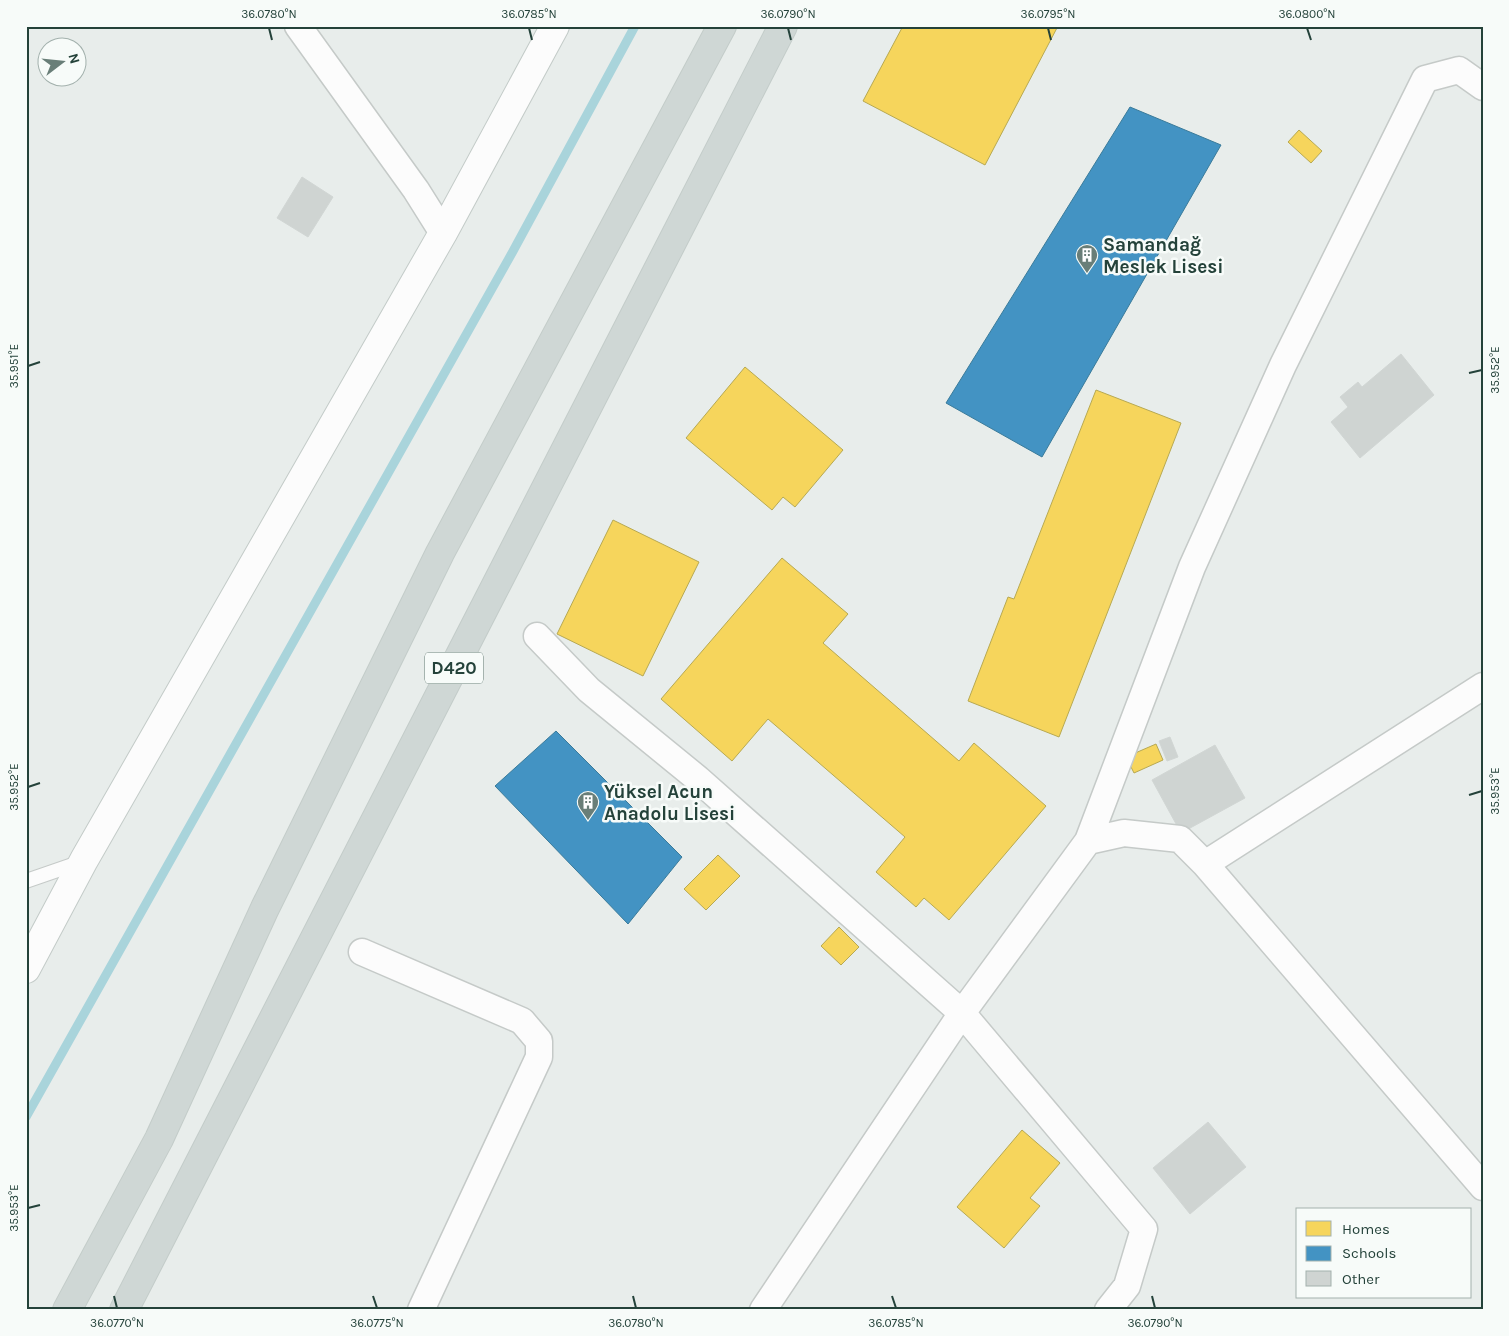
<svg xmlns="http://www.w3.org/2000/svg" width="1509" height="1336" font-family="Karla,sans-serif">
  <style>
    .homes { fill: #f6d55c; stroke: #b7a952 }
    .schools { fill: #4393c3; stroke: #3a7b9a }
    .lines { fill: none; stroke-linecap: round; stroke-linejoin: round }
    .stream { stroke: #a9d4db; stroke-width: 9 }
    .building { fill: #cfd4d2; stroke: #d1d6d4 }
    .lane-casing { stroke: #c5cac8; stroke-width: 16 }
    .street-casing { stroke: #c5cac8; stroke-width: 29 }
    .secondary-casing { stroke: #c3cbc8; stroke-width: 30 }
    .primary-casing { stroke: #c3ccc9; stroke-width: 30 }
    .lane { stroke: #fcfcfc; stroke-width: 14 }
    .street { stroke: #fcfcfc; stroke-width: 26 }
    .secondary { stroke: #fcfcfc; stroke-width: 28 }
    .primary { stroke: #cfd7d5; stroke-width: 28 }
    .ticks { fill: none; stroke: #24423a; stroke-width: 2 }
    .labels { text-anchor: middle; stroke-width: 5; stroke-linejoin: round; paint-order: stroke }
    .shield { fill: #f7fbf9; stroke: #637a73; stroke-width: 1 }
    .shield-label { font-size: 18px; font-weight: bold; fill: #24423a }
    .poi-label { font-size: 19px; font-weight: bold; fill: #24423a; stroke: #f7fbf9; text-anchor: start }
    .neatline { fill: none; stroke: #24423a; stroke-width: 2 }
    .ticks-label { font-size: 12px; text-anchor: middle; fill: #24423a }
  </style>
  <rect width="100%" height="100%" fill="#e8edeb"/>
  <path class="homes" d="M903,26h155l-73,139 -122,-64z
    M1299,130l23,21 -11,12 -23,-21z
    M745,367l98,83 -48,57 -12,-10 -11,13 -86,-72z
    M1096,390l85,33 -122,314 -91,-36 40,-104 6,2z
    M613,520l86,42 -56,114 -86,-42z
    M782,558l66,56 -25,29 136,118 15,-18 72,63 -97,114 -25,-22 -8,9 -40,-35 29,-35 -137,-118 -36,42 -71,-62z
    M1156,744l7,16 -29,13 -8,-16z
    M718,855l22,21 -34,34 -22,-21z
    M839,927l20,20 -18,18 -20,-19z
    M1022,1130l38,33 -30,35 10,8 -36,42 -47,-41z"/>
  <path class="schools" d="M1130,107l91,38 -179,312 -96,-54z
    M556,731l126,126 -54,67 -133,-138z"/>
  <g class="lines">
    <path class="stream" d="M26,1117l486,-864 123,-227"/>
  </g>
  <path class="building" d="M302,177l31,20 -25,40 -31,-19z
    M1401,354l33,41 -74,63 -29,-36 17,-15 -8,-10 18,-15 4,5z
    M1170,737l8,20 -11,4 -8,-20z
    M1215,745l30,53 -64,35 -29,-53z
    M1208,1122l38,45 -56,47 -37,-46z"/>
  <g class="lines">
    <g class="lane-casing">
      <path id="lane" d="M26,881l55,-19"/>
    </g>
    <g class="street-casing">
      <path id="street" d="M298,26l118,164 27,43
        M1483,87l-24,-17 -34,9 -142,286 -91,202 -104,274 36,-8 56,6 25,25 278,-178
        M537,636l52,54 109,89 264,234 182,216 -17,57 -19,24
        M1205,864l278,323
        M362,952l160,69 17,20v16l-118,253
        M763,1310l199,-297 126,-172"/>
    </g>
    <g class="secondary-casing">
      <path id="secondary" d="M26,969l58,-109 359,-627 112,-207"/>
    </g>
    <g class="primary-casing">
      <path id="primary" d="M67,1310l92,-171 106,-231 175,-355 282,-527
        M124,1310l659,-1284"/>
    </g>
    <use href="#lane" class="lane"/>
    <use href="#street" class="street"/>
    <use href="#secondary" class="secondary"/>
    <use href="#primary" class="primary"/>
  </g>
  <path class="ticks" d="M269,28l3,12M529,28l3,12M788,28l3,12M1048,28l3,12M1307,28l4,12M28,366l12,-4M1469,373l13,-3M28,787l12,-4M1469,795l13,-4M28,1208l12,-3M114,1296l3,12M373,1296l4,12M633,1296l3,12M892,1296l4,12M1152,1296l3,12"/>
  <defs>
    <g id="building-pin" transform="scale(1.125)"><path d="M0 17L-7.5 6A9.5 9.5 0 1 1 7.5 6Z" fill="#697e78" stroke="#f7fbf9"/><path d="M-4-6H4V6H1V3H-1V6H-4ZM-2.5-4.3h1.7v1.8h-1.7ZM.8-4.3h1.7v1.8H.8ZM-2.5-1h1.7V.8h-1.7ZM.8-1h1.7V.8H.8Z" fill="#fff"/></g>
  </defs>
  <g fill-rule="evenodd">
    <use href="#building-pin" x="1087" y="255"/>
    <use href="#building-pin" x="588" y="802"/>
  </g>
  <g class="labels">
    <rect class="shield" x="425" y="652.5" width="58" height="31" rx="4"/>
    <g class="shield-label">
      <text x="454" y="674">D420</text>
    </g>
    <g class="poi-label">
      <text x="1103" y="251">Samandağ<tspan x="1103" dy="22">Meslek Lisesi</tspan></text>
      <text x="604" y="798">Yüksel Acun<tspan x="604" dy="22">Anadolu Lİsesi</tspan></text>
    </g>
  </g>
  <rect width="1509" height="1336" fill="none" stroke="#f7fbf9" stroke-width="55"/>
  <rect x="1296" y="1208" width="175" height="90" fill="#f7fbf9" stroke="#a3b1ad"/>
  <rect x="1306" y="1221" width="25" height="15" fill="#f6d55c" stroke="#a3b1ad"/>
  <text x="1342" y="1234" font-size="15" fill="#24423a">Homes</text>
  <rect x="1306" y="1246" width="25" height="15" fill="#4393c3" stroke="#a3b1ad"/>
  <text x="1342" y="1258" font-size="15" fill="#24423a">Schools</text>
  <rect x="1306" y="1271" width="25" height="15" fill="#cfd4d2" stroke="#a3b1ad"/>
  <text x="1342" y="1284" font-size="15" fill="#24423a">Other</text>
  <g transform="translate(62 62) rotate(74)"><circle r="24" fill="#f7fbf9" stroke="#a3b1ad"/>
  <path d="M0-4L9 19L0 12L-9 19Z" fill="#697e78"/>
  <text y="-8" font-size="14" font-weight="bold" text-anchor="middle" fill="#24423a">N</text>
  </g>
  <rect x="28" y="28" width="1454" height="1280" class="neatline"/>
  <g class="ticks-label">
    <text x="269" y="18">36.0780°N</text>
    <text x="529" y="18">36.0785°N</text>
    <text x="788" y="18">36.0790°N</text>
    <text x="1048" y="18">36.0795°N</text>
    <text x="1307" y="18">36.0800°N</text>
    <text transform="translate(14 366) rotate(-90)" y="4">35.951°E</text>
    <text transform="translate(1495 370) rotate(-90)" y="4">35.952°E</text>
    <text transform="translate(14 787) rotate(-90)" y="4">35.952°E</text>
    <text transform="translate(1495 791) rotate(-90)" y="4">35.953°E</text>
    <text transform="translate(14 1208) rotate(-90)" y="4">35.953°E</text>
    <text x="117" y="1327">36.0770°N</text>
    <text x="377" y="1327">36.0775°N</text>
    <text x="636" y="1327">36.0780°N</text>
    <text x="896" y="1327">36.0785°N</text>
    <text x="1155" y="1327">36.0790°N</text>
  </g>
</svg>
